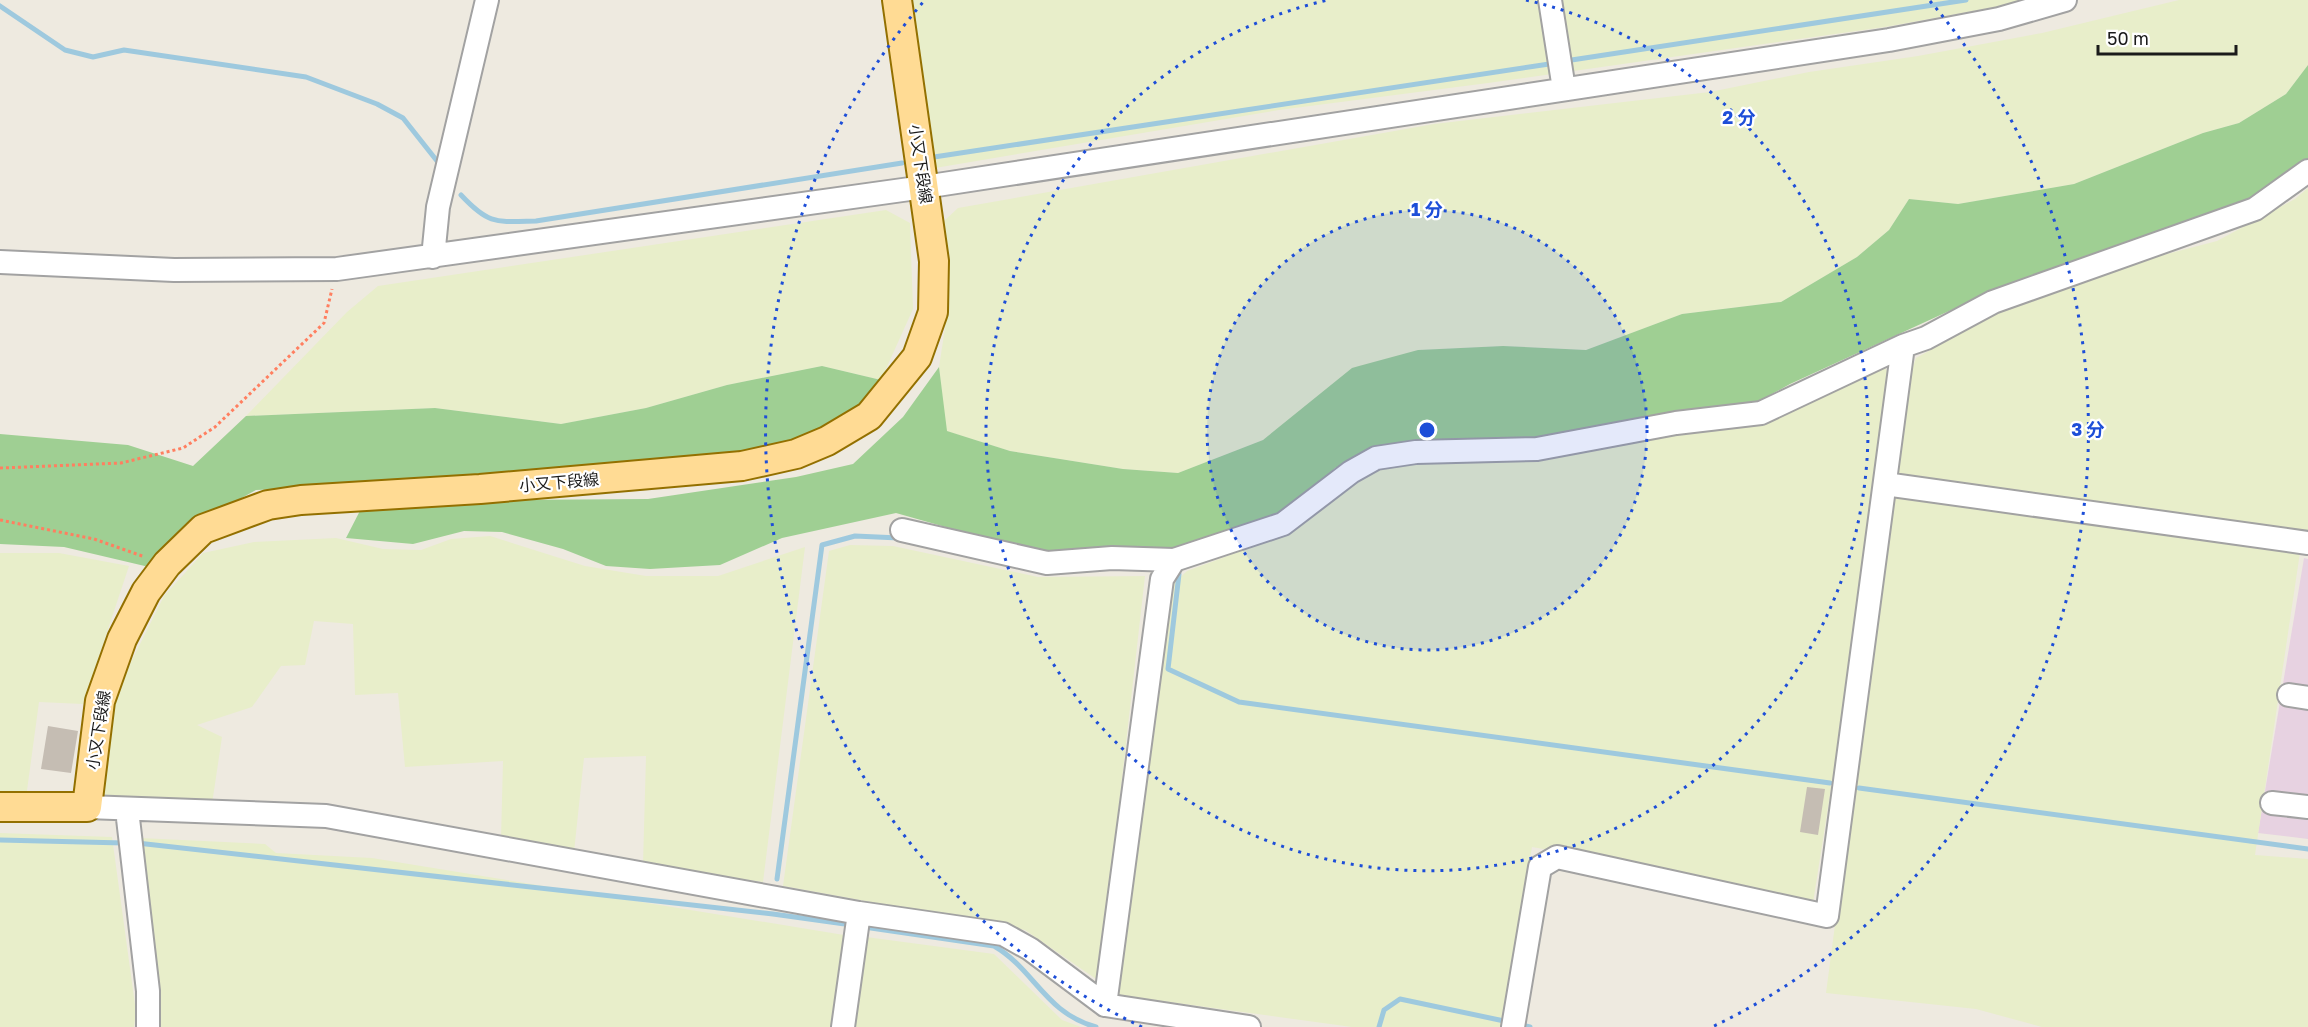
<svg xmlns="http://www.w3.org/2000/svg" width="2308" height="1027" font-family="'Golos Text','Noto Sans JP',sans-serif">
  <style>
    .industrial { fill: #e7d2e1 }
    .farmland { fill: #e8eeca }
    .forest { fill: #9fcf93 }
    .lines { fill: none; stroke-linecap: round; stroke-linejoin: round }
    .stream { stroke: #9ec9de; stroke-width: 5 }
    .building { fill: #c5bdb3 }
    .minor-casing { stroke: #a2a2a2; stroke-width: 26 }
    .major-casing { stroke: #937000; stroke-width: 32 }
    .path { stroke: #ff7f60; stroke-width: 3; stroke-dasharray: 3 3; stroke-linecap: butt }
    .minor { stroke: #fff; stroke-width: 22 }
    .major { stroke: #ffdb94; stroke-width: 28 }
    .ring { fill: none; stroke: #1d4ed8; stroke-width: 3; stroke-dasharray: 3 6 }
    .labels { text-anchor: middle; stroke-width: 4.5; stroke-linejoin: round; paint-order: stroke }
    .street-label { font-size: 16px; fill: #1b1b1b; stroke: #fff }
    .centre { fill: #1d4ed8; stroke: #fff; stroke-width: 3 }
    .ring-label { font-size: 18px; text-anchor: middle; font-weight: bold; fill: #1d4ed8; stroke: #fff; stroke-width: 4.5; stroke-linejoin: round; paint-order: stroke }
  </style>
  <rect width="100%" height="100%" fill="#eeeae0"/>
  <path class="industrial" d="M2304,558l4,1v280l-50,-6z"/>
  <path class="farmland" d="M911,0h1123l-149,27 -397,56 -209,27 -344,58z
    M2179,0h129v65l-22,29 -47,29 -36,10 -129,51 -116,20 -49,-5 -20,31 -32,27 -76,45 -99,12 -96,36 -83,-4 -85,4 -155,90 -85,33 -55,-4 -113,-18 -64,-20 -7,-64 10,-65 -5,-81 14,-13 476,-84 276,-32 99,-20 109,-16 124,-23z
    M2308,188v351h-6l-47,316 53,4v168h-266l-66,-18 -150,-16 61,-462 24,-159 5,-14 78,-43 150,-55 73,-19 78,-42z
    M886,210l24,13 3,86 -32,71 -59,-14 -95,19 -81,23 -85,16 -126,-16 -189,8 101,-104 31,-26z
    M1883,366l5,6 -46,346 -29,185 -201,-42 -80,-14 -32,180h-148l-234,-32 53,-409 16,-15 100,-37 86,-63 35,-7 99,-4 259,-39z
    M490,536l95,30 61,10h72l87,-29 -42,335 -120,-17 3,-109 -62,2 -10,94 -73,-13 2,-78 -98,6 -7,-74 -43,2 -2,-71 -39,-3 -9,44 -24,1 -29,41 -55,18 25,12 -10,67 -115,-4 15,-100 52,-104 39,-43 51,-11 82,-4 47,11 38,1 30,-11z
    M850,545l43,1 145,31 107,-1 -46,405 -74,-51 -242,-44 46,-335z
    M0,553h59l70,13 -46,138 -44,-2 -13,96 -26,-2z
    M0,833l112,4 24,175 -2,15h-134z
    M140,838l125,6 11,9 96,5 472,77 -13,92h-675z
    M866,937l128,17 68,66 19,7h-229z"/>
  <path class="forest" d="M2308,65v95l-47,35 -113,44 -188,67 -170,78 -36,20 -90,10 -74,20 -62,9 -153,4 -40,21 -41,39 -79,30 -52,14 -119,4 -148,-42 -114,25 -62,27 -70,4 -44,-3 -43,-17 -61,-17 -38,-1 -51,13 -67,-6 19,-37 283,-2 148,-22 57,-13 50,-47 36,-50 8,64 63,20 113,18 55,4 85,-33 89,-72 7,-2 59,-16 85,-4 83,4 96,-36 99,-12 76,-45 32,-27 20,-31 49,5 116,-20 129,-51 36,-10 47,-29z
    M822,366l59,14 -26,34 -39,21 -67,18 -191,24 -302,13 -65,36 -42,41 -85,-20 -64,-3v-110l128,11 65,21 53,-50 189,-8 126,16 85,-16 81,-23z"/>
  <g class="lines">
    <path class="stream" d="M0,6l65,44 28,7 31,-7 182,27 71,27 26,14 38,48
      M1565,61l401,-61
      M934,157l622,-94
      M461,195c28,30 35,27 75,26l366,-58
      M1179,574l-11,95 71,33 591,81
      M1859,788l449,61
      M0,840l124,3
      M137,843l636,71 79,11
      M777,879l45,-334 33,-9 44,2
      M864,927l130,19c40,23 51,67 102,81
      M1518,1024l12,3
      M1379,1027l5,-17 16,-11 109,23"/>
  </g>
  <path class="building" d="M48,726l30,5 -7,42 -30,-4z
    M1807,787l18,2 -7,46 -18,-3z"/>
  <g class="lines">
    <g class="minor-casing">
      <path id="minor" d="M1550,0l14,89
        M433,257l5,-50 49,-207
        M0,262l174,8 163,-1 587,-82 965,-147 110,-21 66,-19
        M1885,484l423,59
        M902,530l145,33 65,-5 62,2
        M2289,695l19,3
        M2272,803l36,4
        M87,807l239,9 533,97 144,21 27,15 75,56 144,22
        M127,810l21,181v36
        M1105,1005l57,-426 12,-19 109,-36 68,-52 25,-14 40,-6 121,-3 139,-26 85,-10 142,-67
        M843,1027l16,-114
        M1513,1027l27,-160 17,-10 270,59 76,-570 23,-8 67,-36 262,-93 53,-38"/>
    </g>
    <g class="major-casing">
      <path id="major" d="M0,807h87l13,-106 22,-62 24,-47 21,-28 36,-35 65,-24 33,-5 179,-11 262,-23 54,-12 31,-13 42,-25 48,-59 16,-45 1,-51 -37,-261"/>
    </g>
    <path class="path" d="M0,468l121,-5 62,-15 32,-21 109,-104 8,-34
      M0,520l94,19 51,18"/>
    <use href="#minor" class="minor"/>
    <use href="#major" class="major"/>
  </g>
  <circle cx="1427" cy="430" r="220" fill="#1d4ed8" fill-opacity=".12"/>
  <g class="ring">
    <circle cx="1427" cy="430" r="220"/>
    <path d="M1526 0A441 441 0 1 1 1328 0"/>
    <path d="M1142 1027A661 661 0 0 1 924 1M1930 1A661 661 0 0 1 1712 1027"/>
  </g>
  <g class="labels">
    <g class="street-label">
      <text transform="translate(921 164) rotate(82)" y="6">小又下段線</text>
      <text transform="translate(559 482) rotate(-5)" y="6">小又下段線</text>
      <text transform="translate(98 730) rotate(-81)" y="6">小又下段線</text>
    </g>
  </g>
  <circle cx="1427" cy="430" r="9" class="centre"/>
  <g class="ring-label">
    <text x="1739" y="124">2 分</text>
    <text x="1427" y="216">1 分</text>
    <text x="2088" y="436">3 分</text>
  </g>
  <path d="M2098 45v9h138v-9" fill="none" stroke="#1b1b1b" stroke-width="3"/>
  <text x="2107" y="45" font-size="18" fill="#1b1b1b" stroke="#ffffff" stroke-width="4.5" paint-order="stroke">50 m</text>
</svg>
